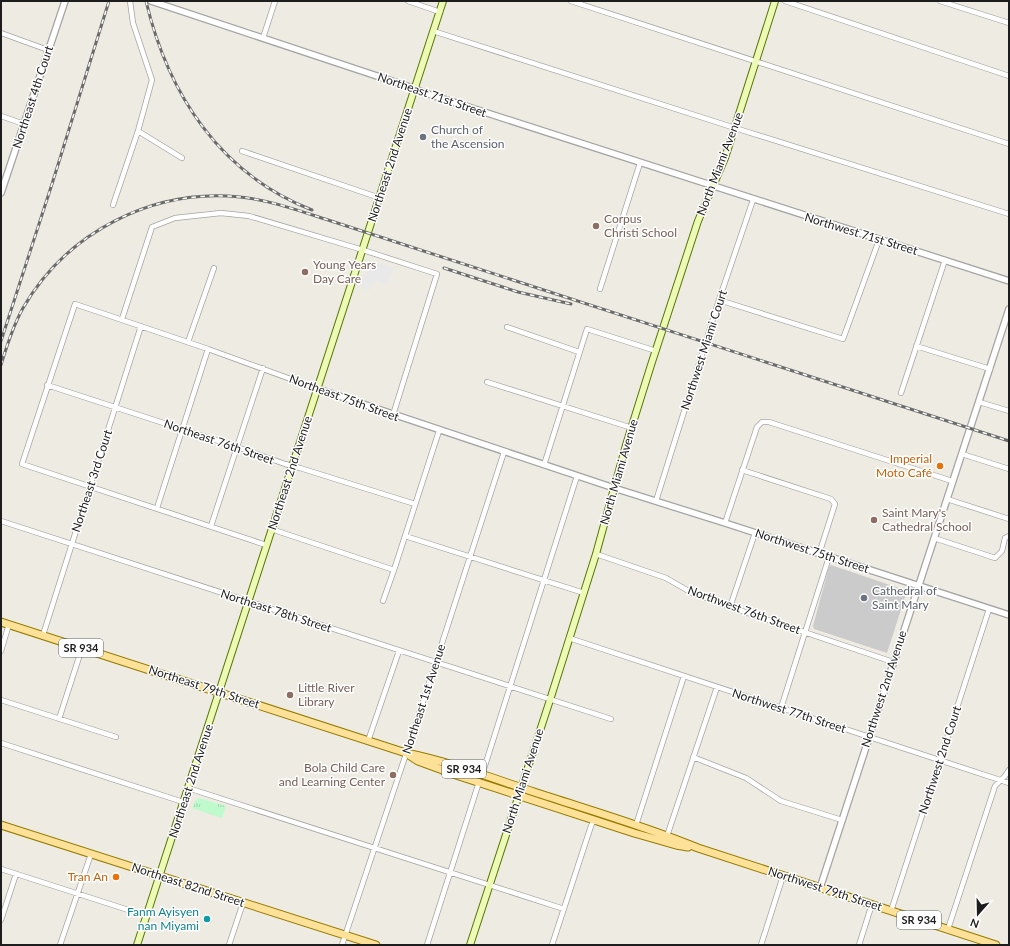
<svg xmlns="http://www.w3.org/2000/svg" width="1010" height="946" font-family="Lato,sans-serif">
  <style>
    .religious { fill: #cbcbcb }
    .park { fill: url(#park-tufts) }
    .parking { fill: #e9e9e9 }
    .lines { fill: none; stroke-linecap: round; stroke-linejoin: round }
    .minor-casing { stroke: #a4a4a4; stroke-width: 6 }
    .tertiary-casing { stroke: #a4a4a4; stroke-width: 8 }
    .secondary-casing { stroke: #577503; stroke-width: 8 }
    .primary-casing { stroke: #967b00; stroke-width: 9 }
    .minor { stroke: #fff; stroke-width: 4.5 }
    .tertiary { stroke: #fff; stroke-width: 5.5 }
    .secondary { stroke: #ecfab5; stroke-width: 6 }
    .primary { stroke: #fde199; stroke-width: 7 }
    .rail-casing { stroke: #6b6b6b; stroke-width: 3 }
    .rail { stroke: #fff; stroke-width: 1.5; stroke-dasharray: 4.5; stroke-linecap: butt }
    .worship-dot { fill: #6b7280; stroke: #fff; stroke-width: 1.5 }
    .education-dot { fill: #8d6e63; stroke: #fff; stroke-width: 1.5 }
    .food-dot { fill: #e8710a; stroke: #fff; stroke-width: 1.5 }
    .culture-dot { fill: #0f9aa8; stroke: #fff; stroke-width: 1.5 }
    .labels { text-anchor: middle; stroke-width: 3; stroke-linejoin: round; paint-order: stroke }
    .shield { fill: #fff; stroke: #616161; stroke-width: 1 }
    .shield-label { font-size: 11px; font-weight: bold; fill: #1d1d1d }
    .street-label { font-size: 12px; fill: #1d1d1d; stroke: #fff }
    .worship-label { font-size: 12px; fill: #5b616d; stroke: #fff; text-anchor: start }
    .education-label { font-size: 12px; fill: #785e54; stroke: #fff; text-anchor: start }
    .food-label { font-size: 12px; fill: #c56008; stroke: #fff; text-anchor: end }
    .culture-label { font-size: 12px; fill: #0d838f; stroke: #fff; text-anchor: end }
  </style>
  <defs>
    <pattern id="park-tufts" width="24" height="20" patternUnits="userSpaceOnUse"><rect width="24" height="20" fill="#befacc"/><path d="M3 7l-1-3M5 7V3M7 7l1-3M15 17l-1-3M17 17v-4M19 17l1-3" fill="none" stroke="#a3d6af"/></pattern>
  </defs>
  <rect width="100%" height="100%" fill="#eeece2"/>
  <path class="religious" d="M831,565l74,25 1,4 -19,59 -73,-24 -1,-3 16,-59z"/>
  <path class="park" d="M199,798l27,8 -4,12 -30,-10 3,-7z"/>
  <path class="parking" d="M370,260l24,7 -6,18 -15,-5 -3,10 -10,-2z"/>
  <g class="lines">
    <g class="minor-casing">
      <path id="minor" d="M408,1l32,11
        M571,1l438,143
        M785,1l224,75
        M940,1l69,22
        M433,31l302,97 274,86
        M1,33l47,17
        M263,38l12,-37
        M1,116l23,8
        M138,131l44,27
        M242,151l138,47
        M113,205l25,-74 14,-51 -19,-57 -3,-22
        M600,289l40,-126
        M719,300l124,39 36,-99
        M122,319l30,-92 23,-9 46,-5 28,3 114,34 74,24 -44,141
        M507,327l72,25
        M188,342l26,-74
        M916,346l74,23
        M487,382l145,46
        M47,385l190,62 48,17 15,4 115,36
        M901,393l44,-133
        M979,402l30,9
        M962,454l47,15
        M544,465l43,-136 69,22
        M742,470l89,29 4,5 -16,50
        M947,499l62,20
        M656,501l63,-201 34,-100
        M157,508l51,-159
        M1,521l610,198
        M725,523l32,-96 5,-5h7l183,59
        M211,526l52,-158
        M271,529l123,41
        M405,536l179,57
        M934,538l61,20 7,-7 3,-13 4,-2
        M266,545l-244,-81 53,-160 133,45 110,40
        M596,554l70,24 26,15 38,14 163,55
        M383,601l11,-31 45,-139
        M730,607l25,-74
        M43,635l98,-309
        M569,638l440,145
        M1,651l8,-27
        M1,700l115,37
        M781,708l48,-151
        M59,719l23,-71
        M368,741l31,-90
        M1,743l182,59
        M693,757l53,21 35,23 61,19
        M482,775l95,-299
        M188,788l376,121
        M636,825l48,-149
        M667,836l50,-149
        M1,869l146,47
        M891,911l98,-302
        M1,920l15,-46
        M948,929l47,-143 10,-10 4,-6
        M60,945l31,-91
        M229,945l14,-42
        M342,945l67,-200 95,-293
        M427,945l52,-163
        M552,945l39,-119 3,-6
        M761,945l22,-69
        M859,945l13,-41"/>
    </g>
    <g class="tertiary-casing">
      <path id="tertiary" d="M151,1l256,85 15,6 587,189
        M1,193l64,-192
        M318,389l296,99 111,35 284,92
        M820,888l189,-579"/>
    </g>
    <g class="secondary-casing">
      <path id="secondary" d="M137,945l306,-944
        M470,945l80,-245 46,-146 30,-109 25,-80 47,-144 27,-63 50,-157"/>
    </g>
    <g class="primary-casing">
      <path id="primary" d="M1,622l405,131c44,9 86,25 128,39 55,18 111,34 164,56l298,97
        M409,755l9,6 41,15 175,57 42,12 12,2
        M1,825l375,120"/>
    </g>
    <use href="#minor" class="minor"/>
    <use href="#tertiary" class="tertiary"/>
    <use href="#secondary" class="secondary"/>
    <use href="#primary" class="primary"/>
    <g class="rail-casing">
      <path id="rail" d="M146,1c22,93 74,173 166,209
        M444,268l74,24 53,12
        M1,341l51,-157 57,-183
        M1,365c6,-20 12,-39 22,-57 44,-76 130,-120 217,-111 29,3 57,13 85,22l684,222"/>
    </g>
    <use href="#rail" class="rail"/>
  </g>
  <g class="worship-dot">
    <circle cx="423" cy="137" r="4"/>
    <circle cx="864" cy="598" r="4"/>
  </g>
  <g class="education-dot">
    <circle cx="596" cy="226" r="4"/>
    <circle cx="305" cy="272" r="4"/>
    <circle cx="874" cy="520" r="4"/>
    <circle cx="290" cy="695" r="4"/>
    <circle cx="393" cy="775" r="4"/>
  </g>
  <g class="food-dot">
    <circle cx="940" cy="466" r="4"/>
    <circle cx="116" cy="877" r="4"/>
  </g>
  <circle class="culture-dot" cx="207" cy="919" r="4"/>
  <g class="labels">
    <g class="shield">
      <rect x="59" y="639" width="44" height="18" rx="3"/>
      <rect x="442" y="760" width="44" height="18" rx="3"/>
      <rect x="897" y="911" width="44" height="18" rx="3"/>
    </g>
    <g class="shield-label">
      <text x="81" y="652">SR 934</text>
      <text x="464" y="773">SR 934</text>
      <text x="919" y="924">SR 934</text>
    </g>
    <g class="street-label">
      <text transform="translate(432 95) rotate(19)" y="4">Northeast 71st Street</text>
      <text transform="translate(33 97) rotate(-72)" y="4">Northeast 4th Court</text>
      <text transform="translate(720 164) rotate(-69)" y="4">North Miami Avenue</text>
      <text transform="translate(390 165) rotate(-72)" y="4">Northeast 2nd Avenue</text>
      <text transform="translate(861 234) rotate(17)" y="4">Northwest 71st Street</text>
      <text transform="translate(704 350) rotate(-72)" y="4">Northwest Miami Court</text>
      <text transform="translate(344 398) rotate(20)" y="4">Northeast 75th Street</text>
      <text transform="translate(219 442) rotate(19)" y="4">Northeast 76th Street</text>
      <text transform="translate(619 472) rotate(-74)" y="4">North Miami Avenue</text>
      <text transform="translate(290 473) rotate(-72)" y="4">Northeast 2nd Avenue</text>
      <text transform="translate(92 481) rotate(-72)" y="4">Northeast 3rd Court</text>
      <text transform="translate(812 551) rotate(18)" y="4">Northwest 75th Street</text>
      <text transform="translate(744 610) rotate(20)" y="4">Northwest 76th Street</text>
      <text transform="translate(276 611) rotate(18)" y="4">Northeast 78th Street</text>
      <text transform="translate(204 687) rotate(18)" y="4">Northeast 79th Street</text>
      <text transform="translate(884 689) rotate(-72)" y="4">Northwest 2nd Avenue</text>
      <text transform="translate(424 699) rotate(-72)" y="4">Northeast 1st Avenue</text>
      <text transform="translate(789 711) rotate(18)" y="4">Northwest 77th Street</text>
      <text transform="translate(940 760) rotate(-72)" y="4">Northwest 2nd Court</text>
      <text transform="translate(191 781) rotate(-72)" y="4">Northeast 2nd Avenue</text>
      <text transform="translate(523 781) rotate(-72)" y="4">North Miami Avenue</text>
      <text transform="translate(188 885) rotate(18)" y="4">Northeast 82nd Street</text>
      <text transform="translate(825 889) rotate(18)" y="4">Northwest 79th Street</text>
    </g>
    <g class="worship-label">
      <text x="431" y="134">Church of<tspan x="431" dy="14">the Ascension</tspan></text>
      <text x="872" y="595">Cathedral of<tspan x="872" dy="14">Saint Mary</tspan></text>
    </g>
    <g class="education-label">
      <text x="604" y="223">Corpus<tspan x="604" dy="14">Christi School</tspan></text>
      <text x="313" y="269">Young Years<tspan x="313" dy="14">Day Care</tspan></text>
      <text x="882" y="517">Saint Mary's<tspan x="882" dy="14">Cathedral School</tspan></text>
      <text x="298" y="692">Little River<tspan x="298" dy="14">Library</tspan></text>
      <text x="385" y="772" text-anchor="end">Bola Child Care<tspan x="385" dy="14">and Learning Center</tspan></text>
    </g>
    <g class="food-label">
      <text x="932" y="463">Imperial<tspan x="932" dy="14">Moto Café</tspan></text>
      <text x="108" y="881">Tran An</text>
    </g>
    <g class="culture-label">
      <text x="199" y="916">Fanm Ayisyen<tspan x="199" dy="14">nan Miyami</tspan></text>
    </g>
  </g>
  <rect width="1010" height="946" fill="none" stroke="#1d1d1d" stroke-width="4"/>
  <g transform="translate(978 914) rotate(200)" stroke="#ffffff" stroke-width="3" paint-order="stroke">
  <path d="M0-3L7 15L0 10L-7 15Z" fill="#1d1d1d"/>
  <text y="-6" font-size="11" font-weight="bold" text-anchor="middle" fill="#1d1d1d">N</text>
  </g>
</svg>
